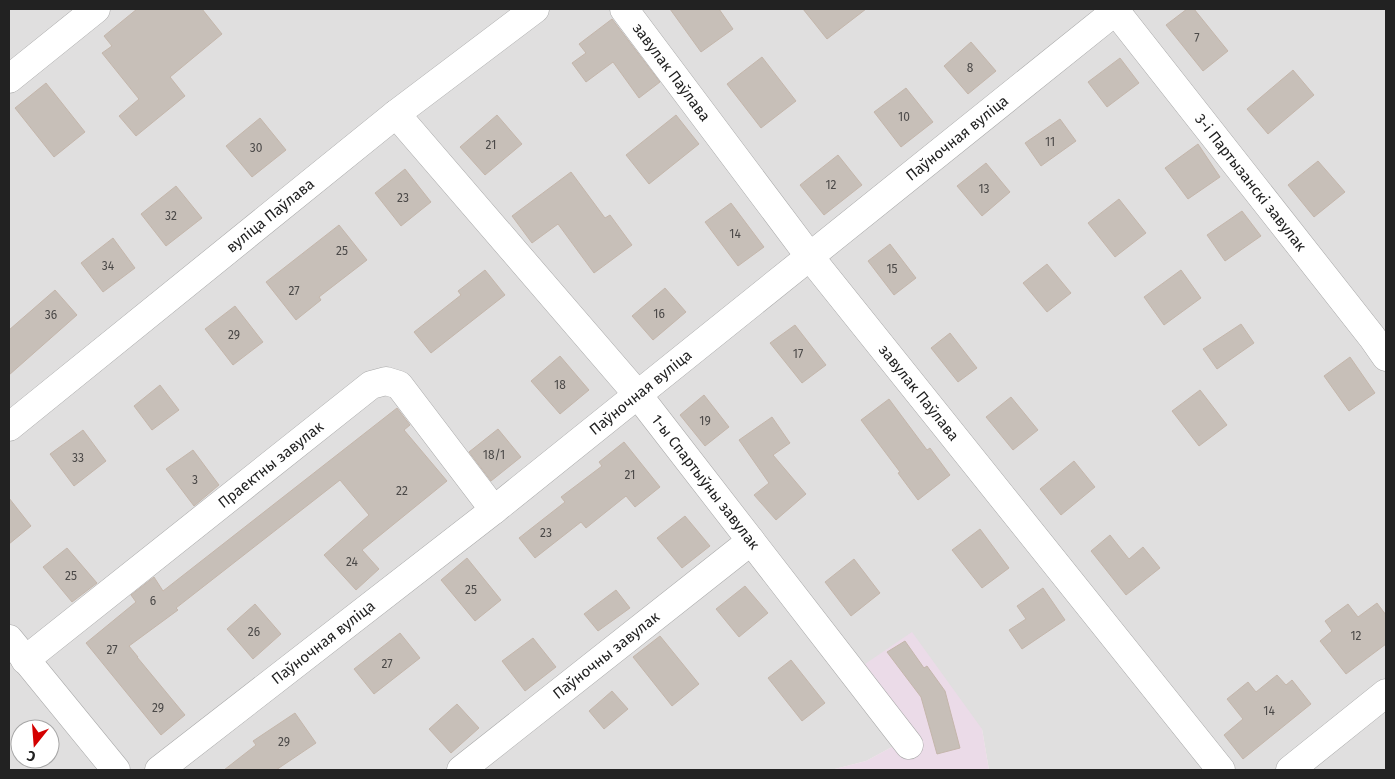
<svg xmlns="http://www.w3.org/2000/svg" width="1395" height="779" font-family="'Fira Sans',sans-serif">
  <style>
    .residential { fill: #e0dfdf; fill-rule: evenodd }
    .industrial { fill: #ebdbe8 }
    .building { fill: #c7bfb8; stroke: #c4b6ab }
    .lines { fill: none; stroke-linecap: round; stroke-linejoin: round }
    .minor-casing { stroke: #a9a9a9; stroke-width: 29 }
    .minor { stroke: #fff; stroke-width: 28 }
    .labels { text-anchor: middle; stroke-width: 4; stroke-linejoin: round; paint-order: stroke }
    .number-label { font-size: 12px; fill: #4b4948 }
    .street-label { font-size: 15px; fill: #222; stroke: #fff }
  </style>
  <rect width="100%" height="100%" fill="#f2efe9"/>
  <path class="residential" d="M9,9h1377v761h-397l-7,-41 -66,5 -50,27 -35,9h-822zM20,729h30v30h-30z"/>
  <path class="industrial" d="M912,632l70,97 7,41h-158l35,-9 50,-27 -51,-70z"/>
  <path class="building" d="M137,9h65l20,25 -52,43 15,19 -49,40 -17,-20 20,-17 -37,-46 10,-7 -8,-10z
    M670,9h49l14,20 -32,23z
    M803,9h63l-39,30z
    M1187,9h7l34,42 -25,20 -37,-46z
    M612,19l48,63 -21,16 -26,-36 -27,20 -14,-19 14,-10 -7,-9z
    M971,42l25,29 -28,23 -24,-28z
    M762,57l34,44 -35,27 -34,-44z
    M1120,58l19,25 -32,24 -19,-25z
    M1293,70l21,25 -46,39 -21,-25z
    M46,83l39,49 -31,25 -39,-49z
    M906,88l27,34 -32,25 -27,-35z
    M497,115l25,29 -37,31 -25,-28z
    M676,115l23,29 -50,40 -23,-29z
    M260,118l26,32 -34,27 -26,-31z
    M1060,119l16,22 -35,25 -16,-23z
    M1198,144l22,33 -32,22 -23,-31z
    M838,155l24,30 -38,30 -24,-30z
    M1318,161l27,31 -31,25 -26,-32z
    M986,163l24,29 -28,24 -25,-30z
    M405,169l26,33 -30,24 -26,-33z
    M571,172l34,46 5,-3 22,30 -38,28 -36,-49 -26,19 -20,-27z
    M176,186l26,32 -36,28 -25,-32z
    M1119,199l27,34 -31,24 -27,-34z
    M731,203l33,44 -26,19 -33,-44z
    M1242,211l19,25 -36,25 -18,-26z
    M339,225l28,35 -48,37 2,3 -25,20 -30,-38z
    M113,238l22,30 -32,24 -22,-29z
    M890,244l26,34 -22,17 -26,-34z
    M1047,264l24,29 -24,19 -24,-29z
    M485,270l20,25 -74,58 -17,-21 47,-37 -3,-4z
    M1181,270l20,28 -37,27 -20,-28z
    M665,288l21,24 -33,28 -21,-24z
    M55,290l22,25 -68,60v-45z
    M235,306l28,36 -30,23 -28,-36z
    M1241,324l13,19 -37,26 -14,-20z
    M795,325l31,40 -24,18 -32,-40z
    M950,333l27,35 -19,14 -27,-34z
    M560,356l29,34 -29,24 -29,-33z
    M1350,357l25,36 -26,18 -25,-35z
    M160,385l19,25 -27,20 -18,-24z
    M1200,390l27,35 -28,21 -27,-35z
    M704,395l25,32 -24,19 -25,-31z
    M1011,397l27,33 -25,20 -27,-33z
    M889,399l38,51 3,-2 20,27 -32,25 -20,-27 2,-1 -39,-52z
    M397,408l13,17 -6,5 43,51 -85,69 17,19 -23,21 -32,-35 45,-40 -29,-35 -164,128 2,2 -49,36 9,11h-1l48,58 -24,20 -75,-92 50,-41 -5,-7 23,-18 9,14z
    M772,417l18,26 -17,12 33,39 -30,26 -22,-25 15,-12 -30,-43z
    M498,429l23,28 -30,24 -22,-29z
    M83,430l23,31 -32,25 -24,-32z
    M624,442l36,45 -25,20 -9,-11 -40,32 -5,-6 -46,36 -16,-20 46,-36 -4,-5 41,-31 -3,-4z
    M193,450l26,35 -25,21 -28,-37z
    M1074,461l21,26 -34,28 -21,-26z
    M9,498l22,28 -22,18z
    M685,516l25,30 -28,22 -25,-30z
    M980,529l29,39 -27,20 -30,-38z
    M1110,535l19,24 14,-12 17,21 -34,27 -35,-44z
    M67,548l30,35 -25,19 -29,-35z
    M467,558l34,42 -26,21 -34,-41z
    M854,559l26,34 -29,23 -26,-34z
    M745,586l23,27 -29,24 -23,-28z
    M1043,588l22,32 -43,29 -13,-19 17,-11 -9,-13z
    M616,590l14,18 -32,23 -14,-17z
    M1377,603l9,12v29l-40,30 -26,-33 12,-10 -7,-10 23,-17 10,13z
    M255,604l26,30 -28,25 -26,-30z
    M400,633l20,25 -46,36 -20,-25z
    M660,636l39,48 -27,22 -39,-49z
    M533,638l23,29 -31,24 -23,-30z
    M905,641l19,27 3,-2 18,25 15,57 -23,6 -16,-57 -34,-45z
    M791,660l34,43 -23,18 -34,-43z
    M1277,675l9,10 6,-5 19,24 -68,55 -19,-24 19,-16 -16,-20 21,-17 8,10z
    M612,691l16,18 -24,20 -15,-18z
    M457,704l22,24 -28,25 -22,-24z
    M295,713l21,30 -40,27h-52l32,-25 -3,-4z"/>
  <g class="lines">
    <g class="minor-casing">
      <g id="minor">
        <path id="s1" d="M624,9l186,248 411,513"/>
        <path id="s2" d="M1114,9l258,328 14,20"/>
        <path d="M9,79l87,-70"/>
        <path id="s3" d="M396,114l242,281 271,350"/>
        <path id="s4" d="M9,427l387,-313 139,-105"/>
        <path d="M9,639l107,131"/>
        <path id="s5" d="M25,660l346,-275 15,-4 13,4 95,125"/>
        <path id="s6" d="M159,770l335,-260 624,-501"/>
        <path id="s7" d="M461,770l290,-229"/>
        <path d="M1290,770l96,-77"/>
      </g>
    </g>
    <use href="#minor" class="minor"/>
  </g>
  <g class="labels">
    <g class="number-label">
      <text x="1197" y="42">7</text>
      <text x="970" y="72">8</text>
      <text x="904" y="121">10</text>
      <text x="1050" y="146">11</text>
      <text x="491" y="149">21</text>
      <text x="256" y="152">30</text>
      <text x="831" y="189">12</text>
      <text x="984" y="193">13</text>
      <text x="403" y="202">23</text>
      <text x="171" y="220">32</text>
      <text x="735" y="238">14</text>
      <text x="342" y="255">25</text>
      <text x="108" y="270">34</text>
      <text x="892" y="273">15</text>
      <text x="294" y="295">27</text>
      <text x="659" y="318">16</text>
      <text x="51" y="319">36</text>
      <text x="234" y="339">29</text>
      <text x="798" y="358">17</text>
      <text x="560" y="389">18</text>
      <text x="705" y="425">19</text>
      <text x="494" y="459">18/1</text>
      <text x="78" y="462">33</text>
      <text x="630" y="479">21</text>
      <text x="195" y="484">3</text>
      <text x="402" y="495">22</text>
      <text x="546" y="537">23</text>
      <text x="352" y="566">24</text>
      <text x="71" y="580">25</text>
      <text x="471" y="594">25</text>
      <text x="153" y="605">6</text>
      <text x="254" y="636">26</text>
      <text x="1356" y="640">12</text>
      <text x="112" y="654">27</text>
      <text x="387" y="668">27</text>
      <text x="158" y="712">29</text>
      <text x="1269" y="715">14</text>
      <text x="284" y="746">29</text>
    </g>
    <g class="street-label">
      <text dy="5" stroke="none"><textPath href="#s1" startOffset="79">завулак Паўлава</textPath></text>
      <text dy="5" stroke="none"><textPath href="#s6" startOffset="1018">Паўночная вуліца</textPath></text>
      <text dy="5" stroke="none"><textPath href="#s2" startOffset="221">3-і Партызанскі завулак</textPath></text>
      <text dy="5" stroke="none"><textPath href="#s4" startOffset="336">вуліца Паўлава</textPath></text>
      <text dy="5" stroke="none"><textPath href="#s1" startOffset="484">завулак Паўлава</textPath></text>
      <text dy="5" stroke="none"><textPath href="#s6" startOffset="612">Паўночная вуліца</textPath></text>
      <text dy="5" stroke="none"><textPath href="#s5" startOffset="314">Праектны завулак</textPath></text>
      <text dy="5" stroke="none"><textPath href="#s3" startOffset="481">1-ы Спартыўны завулак</textPath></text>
      <text dy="5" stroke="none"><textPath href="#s6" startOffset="208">Паўночная вуліца</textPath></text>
      <text dy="5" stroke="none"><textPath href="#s7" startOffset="185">Паўночны завулак</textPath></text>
    </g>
  </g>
  <rect width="1395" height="779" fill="none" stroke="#222222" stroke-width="20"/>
  <g transform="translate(35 744) rotate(197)"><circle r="24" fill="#ffffff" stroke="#a7a7a7"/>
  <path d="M0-4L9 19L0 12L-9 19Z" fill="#d40000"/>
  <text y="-8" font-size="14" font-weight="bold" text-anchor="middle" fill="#222222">С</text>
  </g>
</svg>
